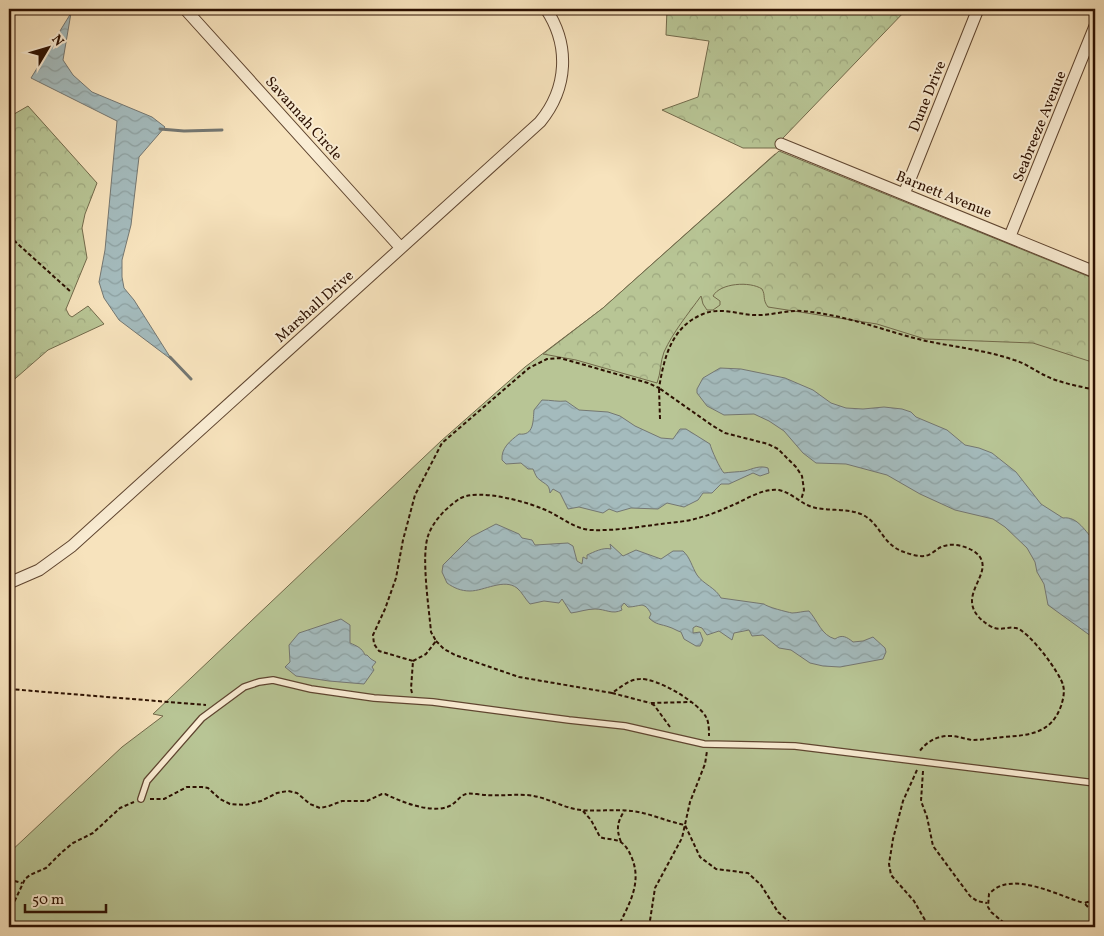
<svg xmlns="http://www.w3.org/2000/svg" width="1104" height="936" font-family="Vollkorn,serif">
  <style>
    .grass { fill: #b8c595; stroke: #726a4b }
    .forest { fill: url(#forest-crowns); stroke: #726a4b }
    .water { fill: url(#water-waves); stroke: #747772 }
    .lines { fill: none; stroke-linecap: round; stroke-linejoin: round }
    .stream { stroke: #747772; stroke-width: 3 }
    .lane-casing { stroke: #5f4530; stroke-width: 8 }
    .street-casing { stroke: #5f4530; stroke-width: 13 }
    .path { stroke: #2c1001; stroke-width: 2; stroke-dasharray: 4 2.5; stroke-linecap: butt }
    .lane { stroke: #faedd4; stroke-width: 5.5 }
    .street { stroke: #faedd4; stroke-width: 11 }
    .labels { text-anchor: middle; stroke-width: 4; stroke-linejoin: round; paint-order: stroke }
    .street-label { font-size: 15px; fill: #2c1001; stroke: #faedd4 }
  </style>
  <defs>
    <pattern id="forest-crowns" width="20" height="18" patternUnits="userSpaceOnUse" patternTransform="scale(1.25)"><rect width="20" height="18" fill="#b8c595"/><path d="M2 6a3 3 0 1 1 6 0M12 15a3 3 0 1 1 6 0" fill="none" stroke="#9ea87f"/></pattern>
    <pattern id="water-waves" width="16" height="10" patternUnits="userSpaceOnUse" patternTransform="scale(1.25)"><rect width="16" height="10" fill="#a4bbbd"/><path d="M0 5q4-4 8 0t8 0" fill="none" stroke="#8da0a1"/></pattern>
  </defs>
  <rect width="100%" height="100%" fill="#f7e3bd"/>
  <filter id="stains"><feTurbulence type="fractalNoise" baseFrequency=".004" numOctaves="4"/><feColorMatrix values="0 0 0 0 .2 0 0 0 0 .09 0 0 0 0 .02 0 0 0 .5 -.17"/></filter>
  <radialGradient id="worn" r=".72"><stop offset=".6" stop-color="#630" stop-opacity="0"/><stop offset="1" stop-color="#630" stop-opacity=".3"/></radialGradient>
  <path class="grass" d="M775,154l320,130v643h-1086v-74l113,-106 41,-31 -10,-2 288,-273 84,-74 78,-59z"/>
  <path class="forest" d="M667,9h240l-124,129 -5,10h-35l-81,-38 36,-13 11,-56 -43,-6z
    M28,106l69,77 -12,31 -3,14 5,30 -21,51 3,6 3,2 16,-11 16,18 -56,26 -39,34v-267z
    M779,151l316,128v84l-62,-20 -108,-4 -48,-15 -109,-17c-6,-8 -2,-11 -6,-18 -12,-8 -42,-6 -49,7l7,5v4l-7,5h-6l-4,-6 -2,-8c-13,18 -28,36 -37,56 -4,10 -3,21 -7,31l-81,-23 -33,-6 60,-46z"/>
  <path class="water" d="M71,13l-8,47 10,15 19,17 60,25 13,10 -26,30 -8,68 -9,35v17l2,11 10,12 38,60 -53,-40 -15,-22 -5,-16 6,-32 12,-129 -86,-43z
    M720,368l21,1 44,9 28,12 18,13 15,5 17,1 21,-2 18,2 9,3 5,5 31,13 18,15 14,3 13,5 24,19 25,32 22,14c15,-2 22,14 32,23v98l-47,-34 -4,-21 -7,-12 -2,-10 -8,-14 -22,-21 -12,-8 -38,-9 -35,-16 -33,-19 -41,-11 -30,-1 -13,-10 -19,-22 -15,-10 -15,-7 -30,1 -17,-9 -10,-13v-4l6,-11z
    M542,400c9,0 16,2 24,1l13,9 29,2 12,4 15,10 26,12 12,1 7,-10h6l24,15c1,5 10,25 14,29 6,-1 14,-1 21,-2 7,-2 15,-6 23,-3l1,5 -9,3 -7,-3 -24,11h-8l-9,9h-9l-5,7 -14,7 -17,-4 -9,6 -27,-1 -14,4 -8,-3 -6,4 -24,-6 -11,2 -8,-16 -7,-4 -3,4c-1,-9 -4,-8 -10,-13 -4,-2 -5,-7 -7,-11h-5l-7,-6 -15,1 -4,-4c-1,-12 8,-19 17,-26 15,2 14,-13 15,-24z
    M496,524l23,10 3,4 10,2 3,5 33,-2 5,3 4,15 5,3 1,-7 4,2v-4c7,-3 16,-8 24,-6l-1,-5 13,12 13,-6 25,9 12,-8h10c7,6 9,16 14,24 6,9 19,13 24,23l43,6c3,3 23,8 28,9 5,0 12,-2 17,-2 9,10 12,24 26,28 7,-5 12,-2 18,3l10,-1 10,-4 12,11 1,4 -3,7 -43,8 -17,-1 -13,-3 -19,-13 -12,-2 -16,-13 -11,1 -3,-6 -15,3 -2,7 -13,-9 -12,4 -5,-7 -6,-2 -3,2v5l7,-1 3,8 -3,6h-4l-12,-7 -3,-7c-4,-1 -8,-4 -12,-5 -8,-3 -13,-2 -20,-9l2,-4c-7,-14 -11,-7 -23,-7l-4,-4 -3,4 1,3c-10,5 -16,-1 -27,-1 -8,0 -16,3 -24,4l-9,-14 -3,4 -15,-2 -14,3c-5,-5 -8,-12 -13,-16 -13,-10 -33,3 -47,3 -9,0 -16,-3 -23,-8l-5,-11 1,-7 28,-28z
    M341,619l9,6v18c7,3 12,5 15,12h2l4,4 5,3 -4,5 2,3 -10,14 -35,-3 -33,-5 -11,-9 5,-5 -1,-17 10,-12z"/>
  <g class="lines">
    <path class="stream" d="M160,129l24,2 38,-1
      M170,357l21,22"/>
    <g class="lane-casing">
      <path id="lane" d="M141,799l6,-18 55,-63 42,-31 15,-5 14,-2 38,9 63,9 59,4 136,18 56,6 79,18 91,2 300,37"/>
    </g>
    <g class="street-casing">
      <path id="street" d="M185,9l216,239
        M781,144l314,128
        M904,194l74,-185
        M1010,236l85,-210
        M9,583l30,-13 33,-24 468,-424c28,-34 30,-77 6,-113"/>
    </g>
    <path class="path" d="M9,236l62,56
      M660,419l-1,-31 54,38 12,7 43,11 10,5 18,18 6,9 2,14 -3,10
      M436,641l8,8 11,6 64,22 93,16c8,-5 17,-14 28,-14 17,-1 58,23 66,38 3,5 3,13 3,19
      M413,661l13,-7 10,-13 -5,-9c-2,-24 -10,-75 -3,-96 5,-15 18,-28 31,-37 19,-12 74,4 93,14 13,7 24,16 39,17 23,1 47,-3 70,-6 12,-2 25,-2 37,-6 12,-3 24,-8 35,-13 14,-6 30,-17 46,-15 13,3 21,13 33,17 17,5 37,0 53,9 17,11 18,29 39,36 6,2 14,5 21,4 5,-1 10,-5 14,-8 11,-6 25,-3 36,4 27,21 -30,46 15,74 10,6 17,0 26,2 13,3 44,45 47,57 2,7 0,15 -2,21 -10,28 -32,29 -57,31 -11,1 -22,3 -32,3 -7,-1 -14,-4 -21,-4 -13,-1 -25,6 -32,16
      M9,689l197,16
      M412,693l-1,-4 2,-28 -34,-10 -5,-7 -1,-9 12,-26 11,-31 7,-38 12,-45 27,-52 87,-75 18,-9 13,-1 88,25 11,5c5,-30 12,-61 44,-74 19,-8 38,2 56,1 14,0 28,-5 42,-4 43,3 83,20 125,30 29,6 59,9 88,19 11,3 20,10 30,15 15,8 35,11 51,15
      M612,693l38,10
      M670,727l-16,-22 -4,-2 41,-1
      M917,770l-14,31 -10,38 -4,25 2,11 23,26 15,26
      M923,771l-2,30 6,16 6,29 37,50 7,5 10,2
      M150,799h14l23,-12h15l6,1 12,11 10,5 15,1 16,-4 16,-8 11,-2 9,2 13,11 10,4 9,-2 13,-5h25l15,-7h3c17,8 44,19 62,13 8,-2 12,-11 19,-13 4,-1 7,0 11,0 18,3 32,0 49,1 20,1 36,13 55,15 19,2 38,-2 57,2 16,3 31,10 47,13l15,32 16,12 32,4 13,12 17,27 17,15
      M583,811l8,9 9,17c7,3 16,1 22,6 4,3 7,8 9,13 12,26 -2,48 -13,71
      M621,842c-5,-13 -4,-20 4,-32
      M9,882l2,-2 11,3
      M1095,900l-11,3 11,11
      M9,913l16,-34 5,-4 16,-7 16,-16 11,-9 20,-10 27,-25 14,-6
      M285,927c22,-5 26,-8 48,0
      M368,927h2
      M649,927l6,-39 27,-50 8,-36 15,-38 2,-13
      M1009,927l-18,-15 -3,-5 1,-13c22,-25 69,2 95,9"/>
    <use href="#lane" class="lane"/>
    <use href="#street" class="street"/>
  </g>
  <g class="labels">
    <g class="street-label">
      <text transform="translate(927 96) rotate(-68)" y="5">Dune Drive</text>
      <text transform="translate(304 118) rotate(48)" y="5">Savannah Circle</text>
      <text transform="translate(1039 126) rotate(-68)" y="5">Seabreeze Avenue</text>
      <text transform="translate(944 194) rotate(22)" y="5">Barnett Avenue</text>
      <text transform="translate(314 306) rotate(-42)" y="5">Marshall Drive</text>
    </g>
  </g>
  <rect width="1104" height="936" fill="none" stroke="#f7e3bd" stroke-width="30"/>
  <rect x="10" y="10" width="1084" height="916" fill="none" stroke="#2c1001" stroke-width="2.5"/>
  <rect x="15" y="15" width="1074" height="906" fill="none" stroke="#2c1001"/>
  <g transform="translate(48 48) rotate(52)" stroke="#faedd4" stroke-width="4" paint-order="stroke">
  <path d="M0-4L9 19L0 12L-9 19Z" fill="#2c1001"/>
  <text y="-8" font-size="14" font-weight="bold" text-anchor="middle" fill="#2c1001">N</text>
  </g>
  <path d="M25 904v8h81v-8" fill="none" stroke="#2c1001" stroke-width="2.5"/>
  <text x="32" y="904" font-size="15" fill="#2c1001" stroke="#faedd4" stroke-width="4" paint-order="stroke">50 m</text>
  <rect width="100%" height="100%" filter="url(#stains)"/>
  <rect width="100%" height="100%" fill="url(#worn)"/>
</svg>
